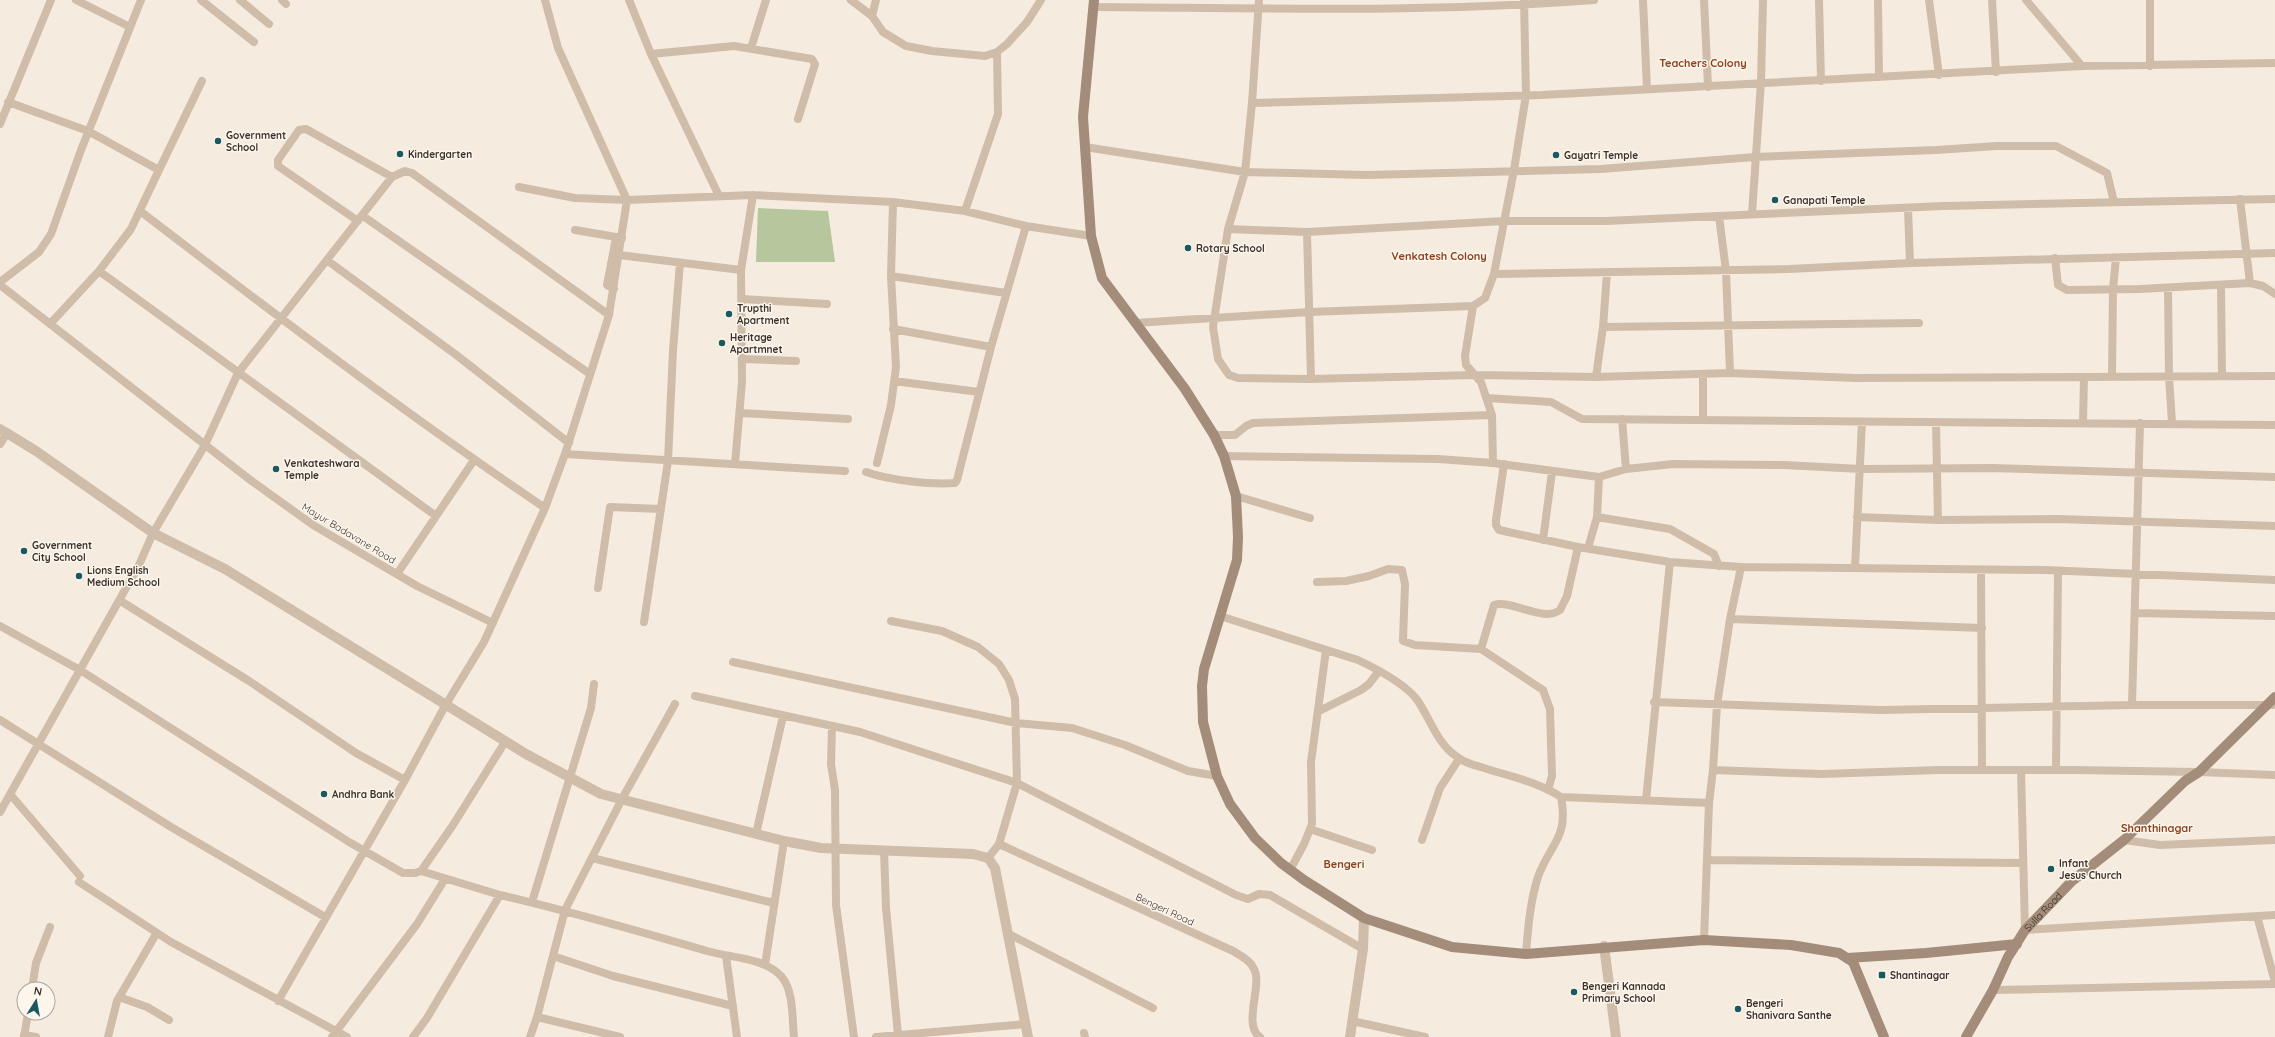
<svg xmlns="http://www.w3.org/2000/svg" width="2275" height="1037" font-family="Quicksand,sans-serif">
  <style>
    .green { fill: #b6c69d }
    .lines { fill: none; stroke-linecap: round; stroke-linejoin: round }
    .minor { stroke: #cfbdaa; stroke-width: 8 }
    .tertiary { stroke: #cfbdaa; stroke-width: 10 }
    .secondary { stroke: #a38c7a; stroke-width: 10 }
    .poi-dot { fill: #1b5861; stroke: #fcf6ed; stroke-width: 1.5 }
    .labels { text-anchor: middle; stroke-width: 3; stroke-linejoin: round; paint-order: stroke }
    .poi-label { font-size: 10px; font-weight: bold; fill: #3b302a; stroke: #fcf6ed; text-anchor: start }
    .street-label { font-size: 10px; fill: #3b302a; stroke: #fcf6ed }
    .neighbourhood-label { font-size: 11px; font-weight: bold; fill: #91401c; stroke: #fcf6ed }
  </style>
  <rect width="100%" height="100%" fill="#f5ecdf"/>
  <path class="green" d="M758,208l70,3 7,51h-79z"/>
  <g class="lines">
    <path class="minor" d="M76,0l54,27
      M201,0l53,42
      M240,0l29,24
      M282,0l4,4
      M629,0l22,54 68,142
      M851,0l21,16 11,16 23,14 26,5 53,5 12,-4 10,-8 20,-22 14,-22
      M1643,0l4,89
      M1704,0l4,87
      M1819,0l2,81
      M1878,0l1,77
      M1929,0l10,75
      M1992,0l4,72
      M2026,0l56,66
      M2150,0v66
      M1093,7c167,1 335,6 501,-7
      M872,16l4,-16
      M751,48l15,-48
      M651,54l83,-8 78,13 3,5 -17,55
      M8,102l80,29 71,39 -28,59 -32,42 337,245
      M1252,103l290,-8 540,-29 193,-3
      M0,124l51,-124
      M1085,147l160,25 7,-69 7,-103
      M159,170l43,-89
      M519,187l56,11 52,2 126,-5 140,7 72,9 61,15 65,10
      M2240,199l10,84
      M2114,202l-7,-29 -51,-27h-59l-61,4 -181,7 -154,12 -234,6 -122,-3 -17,57 -15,98 5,32 11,16 9,3 73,1 164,-4 121,2 134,-4 125,5 420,-2
      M1908,208l2,55
      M140,211c133,102 266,203 405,297
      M965,211l33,-97 -1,-62
      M1752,214l9,-132 2,-82
      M363,216l227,158
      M1719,216l7,55 4,102
      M358,221l-80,-55v-6l21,-30 7,-1 86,48
      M1228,229l79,3 197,-11h102l337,-15 332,-7
      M575,230l47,8
      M1307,232l4,147
      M619,255l122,15
      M2055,258l3,27 9,5 73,-1 110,-6 13,3 12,8
      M328,261l127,93 114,89
      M1494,274l295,-5 121,-6 365,-10
      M891,276l115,17
      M0,282l39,-30 12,-18 30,-84 60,-150
      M0,285l249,194 64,46 104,61 76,37
      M2221,285l1,91
      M2168,288l1,88 3,47
      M614,289l-7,-4 9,-47
      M742,299l85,5
      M1473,306l-8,50 1,9 15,17 11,33 1,48
      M1135,323l174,-11 164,-6 12,-8 9,-24 20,-104 12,-75 -2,-95
      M50,324l49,-53
      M1603,327l316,-4
      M893,329l98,18
      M742,359l54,2
      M2112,376l1,-87 3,-31
      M1596,377l7,-50 4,-54
      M894,381l85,11
      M1487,398l64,4 31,17 693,6
      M740,413l108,6
      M1622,419l4,50
      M1703,419v-44
      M1936,422l2,98
      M2083,423l1,-46
      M1214,435h21l11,-9 7,-3 239,-8
      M0,444l7,-11
      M565,454l280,17
      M1224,456l214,3 55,4 106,14 27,-8 47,-5 111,1 77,4 132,-1 282,9
      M877,463l14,-58 5,-38 -5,-91 2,-74
      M735,464l7,-82 -1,-112 12,-75
      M1504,464l-8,56v5l3,5 79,17 92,15 71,5
      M866,472c23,8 64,13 89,11l2,-3 34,-133 35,-121
      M1236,496l74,22
      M1597,517l73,12 44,25 5,12
      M1857,517l81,3 120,-1 217,7
      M1543,540l9,-68
      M1588,548l9,-31 2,-40
      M1855,568l7,-146
      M1981,570l1,200
      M397,574l77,-114
      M1317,582l29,-1 23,-5 19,-7 14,1 3,14 -2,57 12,4 66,4 62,41 7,19 2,67 -4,14
      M598,588l12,-81 51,2
      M119,600l130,81 107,72 49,27
      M2135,613l140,3
      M1220,616l138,44c19,9 48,24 60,41 12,18 19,42 38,55 8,7 18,9 28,12 25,8 54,14 77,29 8,42 -11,46 -23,80 -8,25 -10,51 -12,77
      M1730,619l252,9
      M891,621l51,10 36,16 21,17 10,16 6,19 2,84 -18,61 -11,14
      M644,622l24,-161 5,-111 7,-87
      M0,626l80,44 269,172 54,31h12l6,-2 79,24
      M1481,649l13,-44c17,-6 50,18 66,5l7,-14 11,-49
      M733,662l283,61 56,5 53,17 63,26 29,5
      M695,696l165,36 157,51 219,112 12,4 11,-5 11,1 93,54
      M1654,702l226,8 252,-5h143
      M2132,705l8,-282
      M1319,711l42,-21 8,-6 10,-13
      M0,720l171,107 154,90
      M832,726l-1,38 4,26 1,115 18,132
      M1713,770l109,4 117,-4h133l127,2 76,3
      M2021,770l4,160 250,-15
      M2056,770l2,-199
      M10,794l70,82
      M1561,797l148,6
      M1646,800l24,-238
      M0,812l139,-247 14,-32 52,-88 33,-72 154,-196 13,-6 7,2 197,142
      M1310,829l62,21
      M756,834l27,-118
      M1422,840l18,-52 19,-29
      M2124,840l36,5 115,-5
      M999,844l234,107c8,5 17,9 21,18 9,16 -12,56 6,68
      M884,850l2,58 12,127
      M592,858l182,45
      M1707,860l316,3
      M1290,870l14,-26 8,-20 -1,-62 15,-112
      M421,871l32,-46 52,-83
      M79,882l92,60 176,95
      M532,902l59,-194 3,-24
      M2257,916l18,66
      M1007,933l146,75
      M1704,940l5,-137 4,-33 4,-65 13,-86 11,-52 304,3 230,10
      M553,956l60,20 120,30
      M726,956l11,81
      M765,965l19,-124
      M32,989l4,-26 14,-36
      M1993,990l282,-6
      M119,997l28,10 22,13
      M278,1001l127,-221 40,-74 39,-64 61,-134 20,-54 44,-139 18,-115 -69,-152 -13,-48
      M537,1017l83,20
      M1352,1021l73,16
      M1084,1033l1,4
      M24,1035l12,2
      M24,1037l4,-24
      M108,1037l9,-36 39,-67
      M332,1037l85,-113 28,-45
      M413,1037l14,-19 73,-123c70,16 138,36 207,56 24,7 56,6 74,25 13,14 11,43 13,61
      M530,1037l7,-20 28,-107 57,-111 53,-95
      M876,1037l150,-13"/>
    <path class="tertiary" d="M0,429l36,22 117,82 72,36 301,185 75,40 183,47 37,7 152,6 15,4 7,10 33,169
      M1604,946l12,91
      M1350,1037l13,-88 1,-31"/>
    <g class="secondary">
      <path d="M1094,0l-11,117 8,119 11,42 83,111 29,46 10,21 12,40 2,41 -1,23 -33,109 -2,17 1,36 14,54 13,28 25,34 26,25 23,17 60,38 88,29 74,7 178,-14 87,5 48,8 14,9 31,75"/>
      <path d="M1847,958l79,-5 91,-9"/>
      <path id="s1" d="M1966,1037l27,-47 15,-33 17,-27 47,-49 52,-41 61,-59 14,-9 76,-75"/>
    </g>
  </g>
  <g class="poi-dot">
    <circle cx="218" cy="141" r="4"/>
    <circle cx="400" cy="154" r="4"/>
    <circle cx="1556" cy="155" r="4"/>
    <circle cx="1775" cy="200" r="4"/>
    <circle cx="1188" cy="248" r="4"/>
    <circle cx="729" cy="314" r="4"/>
    <circle cx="722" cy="343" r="4"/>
    <circle cx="276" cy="469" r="4"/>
    <circle cx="24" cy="551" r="4"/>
    <circle cx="79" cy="576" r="4"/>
    <circle cx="324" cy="794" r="4"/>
    <circle cx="2051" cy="869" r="4"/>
    <rect x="1878" y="971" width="8" height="8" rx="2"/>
    <circle cx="1574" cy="992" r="4"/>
    <circle cx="1738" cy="1009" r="4"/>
  </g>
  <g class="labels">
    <g class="poi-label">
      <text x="226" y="139">Government<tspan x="226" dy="12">School</tspan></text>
      <text x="408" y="158">Kindergarten</text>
      <text x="1564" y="159">Gayatri Temple</text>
      <text x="1783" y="204">Ganapati Temple</text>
      <text x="1196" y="252">Rotary School</text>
      <text x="737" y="312">Trupthi<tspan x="737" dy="12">Apartment</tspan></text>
      <text x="730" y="341">Heritage<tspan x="730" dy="12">Apartmnet</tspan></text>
      <text x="284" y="467">Venkateshwara<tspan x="284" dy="12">Temple</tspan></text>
      <text x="32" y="549">Government<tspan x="32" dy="12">City School</tspan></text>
      <text x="87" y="574">Lions English<tspan x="87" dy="12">Medium School</tspan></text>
      <text x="332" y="798">Andhra Bank</text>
      <text x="2059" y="867">Infant<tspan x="2059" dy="12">Jesus Church</tspan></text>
      <text x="1890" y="979">Shantinagar</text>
      <text x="1582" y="990">Bengeri Kannada<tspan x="1582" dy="12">Primary School</tspan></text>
      <text x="1746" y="1007">Bengeri<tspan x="1746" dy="12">Shanivara Santhe</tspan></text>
    </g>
    <g class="street-label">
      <text transform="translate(349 533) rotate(31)" y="4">Mayur Badavane Road</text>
      <text transform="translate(1165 909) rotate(25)" y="4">Bengeri Road</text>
      <text dy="4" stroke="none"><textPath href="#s1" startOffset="148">Sulla Road</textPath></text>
    </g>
    <g class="neighbourhood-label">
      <text x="1703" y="67">Teachers Colony</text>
      <text x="1439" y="260">Venkatesh Colony</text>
      <text x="2157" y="832">Shanthinagar</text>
      <text x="1344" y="868">Bengeri</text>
    </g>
  </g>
  <g transform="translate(36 1001) rotate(11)"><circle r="19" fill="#fcf6ed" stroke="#afa79f"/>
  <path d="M0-3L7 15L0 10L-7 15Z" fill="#1b5861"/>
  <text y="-6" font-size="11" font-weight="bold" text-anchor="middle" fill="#3b302a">N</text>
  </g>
</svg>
